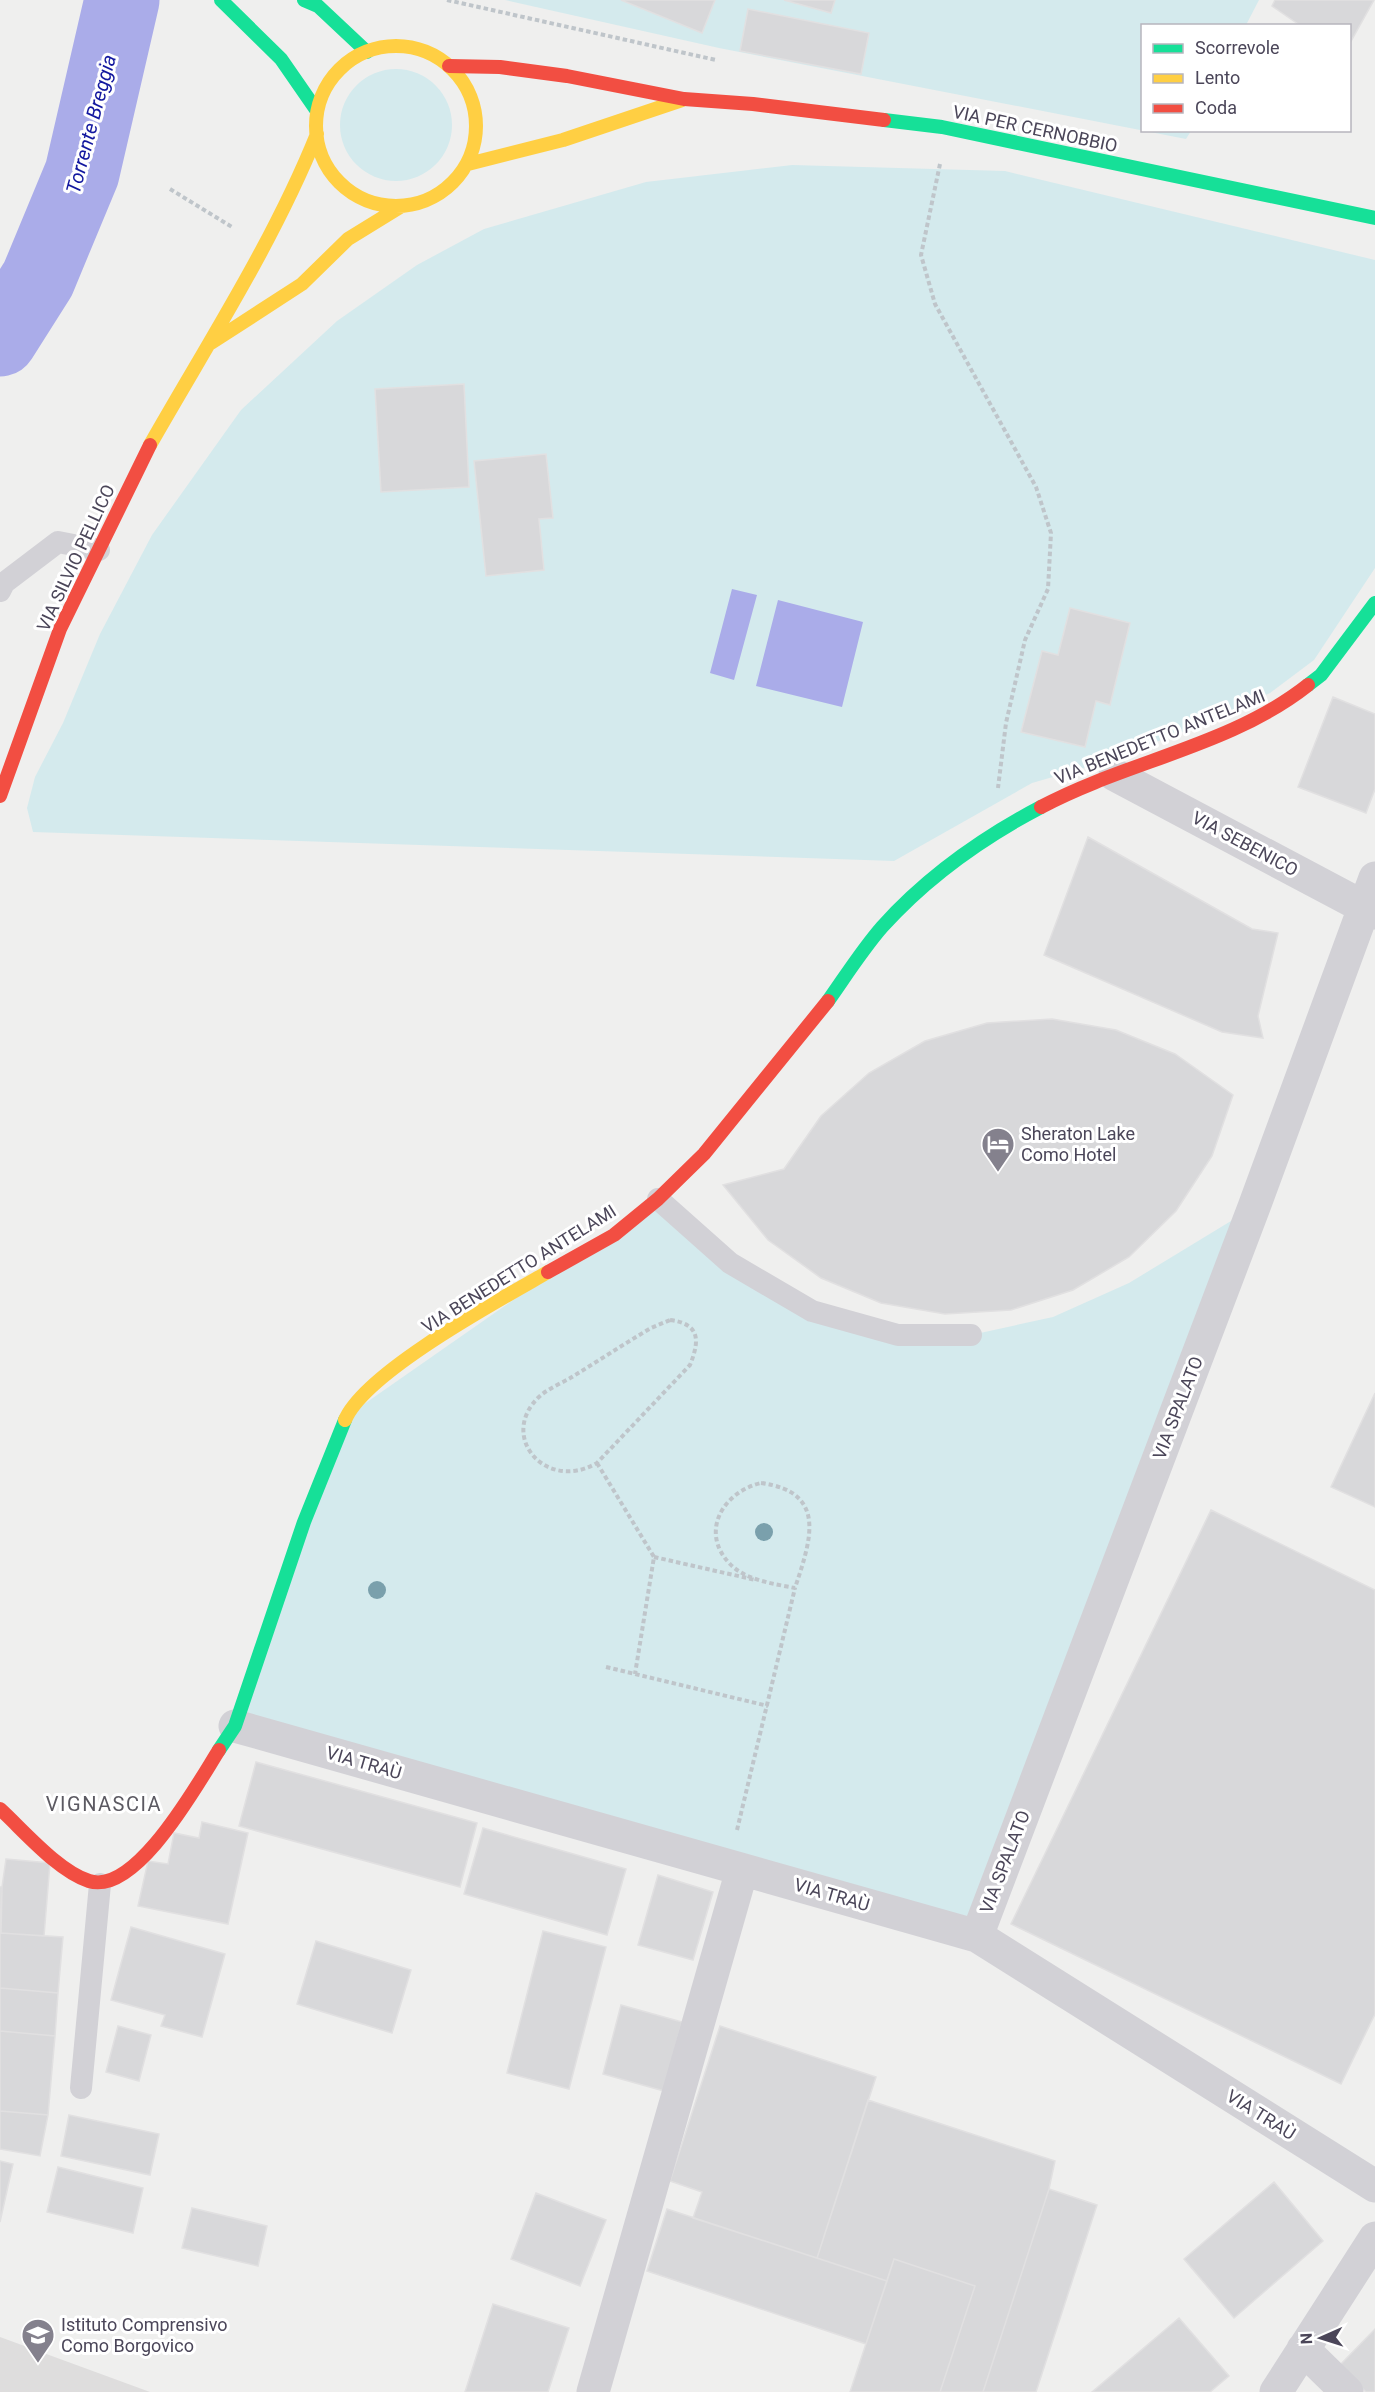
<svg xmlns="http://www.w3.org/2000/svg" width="1375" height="2392" font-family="Roboto,sans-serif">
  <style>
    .education { fill: #dedddd }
    .green { fill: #d4eaed }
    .water { fill: #aaace9 }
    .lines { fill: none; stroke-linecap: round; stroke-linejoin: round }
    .river { stroke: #aaace9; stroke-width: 75 }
    .building { fill: #d8d8da; stroke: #e1e0e1; stroke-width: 1.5 }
    .path { stroke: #bfc5ca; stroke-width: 4; stroke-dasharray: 4.5 3; stroke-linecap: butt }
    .lane { stroke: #d2d1d6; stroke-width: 22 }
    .street { stroke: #d2d1d6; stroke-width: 33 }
    .fast { stroke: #16e098; stroke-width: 14 }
    .slow { stroke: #ffcf43; stroke-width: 14 }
    .jam { stroke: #f24e42; stroke-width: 14 }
    .tree { fill: #7aa0ac }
    .labels { text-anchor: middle; stroke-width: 6; stroke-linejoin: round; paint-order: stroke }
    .street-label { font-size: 18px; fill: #4b4659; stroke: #fff }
    .poi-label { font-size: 18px; fill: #4b4659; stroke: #fff; text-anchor: start }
    .water-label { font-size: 20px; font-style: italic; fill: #13189f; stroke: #fff }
    .neighbourhood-label { font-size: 20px; letter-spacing: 1.5px; fill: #5c5a62; stroke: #fff }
  </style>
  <rect width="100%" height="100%" fill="#efefee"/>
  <path class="education" d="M0,2337l150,55h-150z"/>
  <path class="green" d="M505,0h754l-13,25 -104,1v104l49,1 -5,8 -467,-91z
    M340 125a56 56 0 1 1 112 0a56 56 0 1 1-112 0Z
    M792,165l213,6 370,89v308l-61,92 -44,33 -65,30 -100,39 -73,21 -138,78 -861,-29 -6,-24 8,-31 28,-54 37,-89 52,-99 89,-125 96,-89 80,-56 67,-36 162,-47z
    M658,1199l154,112 159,24 82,-18 76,-34 125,-76 -277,729 -742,-210 112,-310z"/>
  <path class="water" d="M732,589l25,6 -23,85 -24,-7z
    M778,600l85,22 -21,85 -86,-21z"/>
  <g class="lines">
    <path class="river" d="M0,339l38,-60 44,-106 40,-173"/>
  </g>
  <path class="building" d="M621,0h94l-13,33z
    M784,0h51l-4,13z
    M1275,0h99l-24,43v-17h-49l-29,-20z
    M748,9l121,24 -8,41 -121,-23z
    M464,384l5,103 -88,5 -6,-103z
    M546,454l7,64 -14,1 5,51 -58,6 -12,-115z
    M1070,608l60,15 -20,82 -14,-4 -11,46 -64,-15 21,-81 16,4z
    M1333,697l42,17v75l-9,24 -68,-26z
    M1088,837l164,92 26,4 -20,83 5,22 -41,-6 -178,-77z
    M1052,1019l64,11 59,24 58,41 -21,61 -36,55 -47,46 -56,33 -62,20 -66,4 -64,-11 -60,-25 -53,-38 -45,-55 61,-16 37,-53 48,-43 56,-32 62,-18z
    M1375,1393v114l-44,-20z
    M1211,1510l164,80v424l-34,70 -330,-160z
    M256,1762l221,61 -17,64 -221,-61z
    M202,1822l46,11 -20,91 -90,-18 10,-45 20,3 6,-31 25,5z
    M483,1828l143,41 -19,66 -143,-41z
    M6,1859l44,4 -6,73 -43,-3 1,-46z
    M658,1875l55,17 -20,68 -55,-15z
    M0,1887h2l-1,46h-1z
    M131,1927l94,27 -23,83 -41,-11 4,-11 -54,-15z
    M543,1931l63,16 -37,142 -62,-16z
    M0,1933l63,4 -5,56 -58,-5z
    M316,1941l95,29 -19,63 -95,-29z
    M0,1988l58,5 -3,43 -55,-5z
    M621,2005l61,17 -18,69 -61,-17z
    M118,2026l33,9 -12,46 -33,-9z
    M720,2026l156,51 -59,181 -124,-40 9,-26 -32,-11z
    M0,2031l55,5 -7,79 -48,-4z
    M868,2100l187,61 -6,28 -66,203h-43l35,-106 -81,-27 -7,22 -70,-23z
    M0,2111l48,4 -8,41 -40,-7z
    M69,2115l90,19 -9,41 -89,-19z
    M0,2161l13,3 -13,58z
    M58,2167l85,21 -10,45 -86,-21z
    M1274,2182l49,59 -89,77 -50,-59z
    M1049,2189l48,16 -61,187h-53z
    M536,2193l70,27 -26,66 -69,-27z
    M192,2208l75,18 -9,40 -76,-18z
    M667,2209l220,72 -21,63 -219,-73z
    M894,2259l81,27 -35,106h-90z
    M493,2304l76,24 -21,64h-83z
    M1179,2318l50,58 -19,16h-118z
    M1375,2329v63h-9l-27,-26z"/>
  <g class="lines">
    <path class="path" d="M447,0l269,60
      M940,164l-19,91 14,49 101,183 15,46 -3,56 -23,51 -19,83 -8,65
      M170,189l62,38
      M670,1320c30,4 30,20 20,45l-93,98c-52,30 -100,-28 -57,-67 9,-8 22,-13 32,-19 26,-16 52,-33 79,-49z
      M597,1463l57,94 -19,117
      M761,1483c68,9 49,59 34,105 -21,-4 -50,-8 -65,-24 -31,-32 -7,-72 31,-81z
      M654,1557l102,23
      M606,1667l162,39
      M737,1830l58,-242"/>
    <path class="lane" d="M0,591l4,-8 54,-41 41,8
      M658,1199l72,64 82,48 86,24h73
      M81,2088l19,-204"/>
    <path class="street" d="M1115,775l260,138
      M235,1726l742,210 398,250
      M977,1936l277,-729 121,-329
      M1303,2349l44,43
      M593,2392l149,-522
      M1276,2392l99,-154"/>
    <path class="fast" d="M221,0l60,59 36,52
      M304,0l14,6 49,46
      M884,120l58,7 433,91
      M1308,685l13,-10 54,-72
      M828,1001c17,-24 34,-51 54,-74 45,-50 100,-89 159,-120
      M219,1750l16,-24 69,-204 41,-102"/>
    <path class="slow" d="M316 126a80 80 0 1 1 160 0a80 80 0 1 1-160 0Z
      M468,164l95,-24 119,-40
      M211,343l91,-59 46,-45 52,-32
      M150,445c58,-102 123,-202 167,-311
      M345,1420c20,-48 156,-121 203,-148"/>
    <path class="jam" d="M449,66l51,1 67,9 117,23 69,5 131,16
      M0,796l60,-167 90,-184
      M1041,807c86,-46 190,-61 267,-122
      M548,1272l66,-37 44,-36 46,-45 124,-153
      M0,1809c24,22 58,62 89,72 47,15 109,-98 130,-131"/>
  </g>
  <g class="tree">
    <circle cx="764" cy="1532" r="9"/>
    <circle cx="377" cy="1590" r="9"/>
  </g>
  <defs>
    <g id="hotel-pin" transform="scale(1.725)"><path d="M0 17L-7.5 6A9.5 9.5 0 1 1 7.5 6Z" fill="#84818d" stroke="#fff"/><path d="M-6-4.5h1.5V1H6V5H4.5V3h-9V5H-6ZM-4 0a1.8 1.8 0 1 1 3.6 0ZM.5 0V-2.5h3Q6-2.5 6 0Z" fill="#fff"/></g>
    <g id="school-pin" transform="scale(1.725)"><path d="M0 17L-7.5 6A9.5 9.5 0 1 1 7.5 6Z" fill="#84818d" stroke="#fff"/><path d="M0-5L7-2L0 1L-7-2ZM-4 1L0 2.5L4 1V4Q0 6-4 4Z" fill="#fff"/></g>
  </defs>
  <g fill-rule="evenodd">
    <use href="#hotel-pin" x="998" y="1144"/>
    <use href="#school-pin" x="38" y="2335"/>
  </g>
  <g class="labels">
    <g class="street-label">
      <text transform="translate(1035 129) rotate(12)" y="6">VIA PER CERNOBBIO</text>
      <text transform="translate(76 558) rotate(-65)" y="6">VIA SILVIO PELLICO</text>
      <text transform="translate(1160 737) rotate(-22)" y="6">VIA BENEDETTO ANTELAMI</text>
      <text transform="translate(1245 844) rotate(28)" y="6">VIA SEBENICO</text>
      <text transform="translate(519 1269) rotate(-32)" y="6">VIA BENEDETTO ANTELAMI</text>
      <text transform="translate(1178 1408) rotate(-69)" y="6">VIA SPALATO</text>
      <text transform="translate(364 1763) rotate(16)" y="6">VIA TRAÙ</text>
      <text transform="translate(1005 1862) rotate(-69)" y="6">VIA SPALATO</text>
      <text transform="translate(832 1895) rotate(16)" y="6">VIA TRAÙ</text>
      <text transform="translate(1261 2115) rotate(32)" y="6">VIA TRAÙ</text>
    </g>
    <g class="poi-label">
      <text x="1021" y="1140">Sheraton Lake<tspan x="1021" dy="21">Como Hotel</tspan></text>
      <text x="61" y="2331">Istituto Comprensivo<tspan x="61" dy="21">Como Borgovico</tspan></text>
    </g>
    <g class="water-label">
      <text transform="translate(91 124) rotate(-75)" y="7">Torrente Breggia</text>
    </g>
    <g class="neighbourhood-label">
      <text x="104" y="1811">VIGNASCIA</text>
    </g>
  </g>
  <rect x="1141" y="24" width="210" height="108" fill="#ffffff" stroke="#b7b5bd" stroke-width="1.5"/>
  <rect x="1153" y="44" width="30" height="9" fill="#16e098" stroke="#b7b5bd" stroke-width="1.5"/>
  <text x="1195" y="54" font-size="18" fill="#4b4659">Scorrevole</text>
  <rect x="1153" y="74" width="30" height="9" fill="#ffcf43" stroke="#b7b5bd" stroke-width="1.5"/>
  <text x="1195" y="84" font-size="18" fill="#4b4659">Lento</text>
  <rect x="1153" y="104" width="30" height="9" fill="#f24e42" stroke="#b7b5bd" stroke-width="1.5"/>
  <text x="1195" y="114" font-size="18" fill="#4b4659">Coda</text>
  <g transform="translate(1321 2338) rotate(267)" stroke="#ffffff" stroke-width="4.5" paint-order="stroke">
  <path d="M0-4.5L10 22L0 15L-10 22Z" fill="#4b4659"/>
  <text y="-9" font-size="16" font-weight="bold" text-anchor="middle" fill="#4b4659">N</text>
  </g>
</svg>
